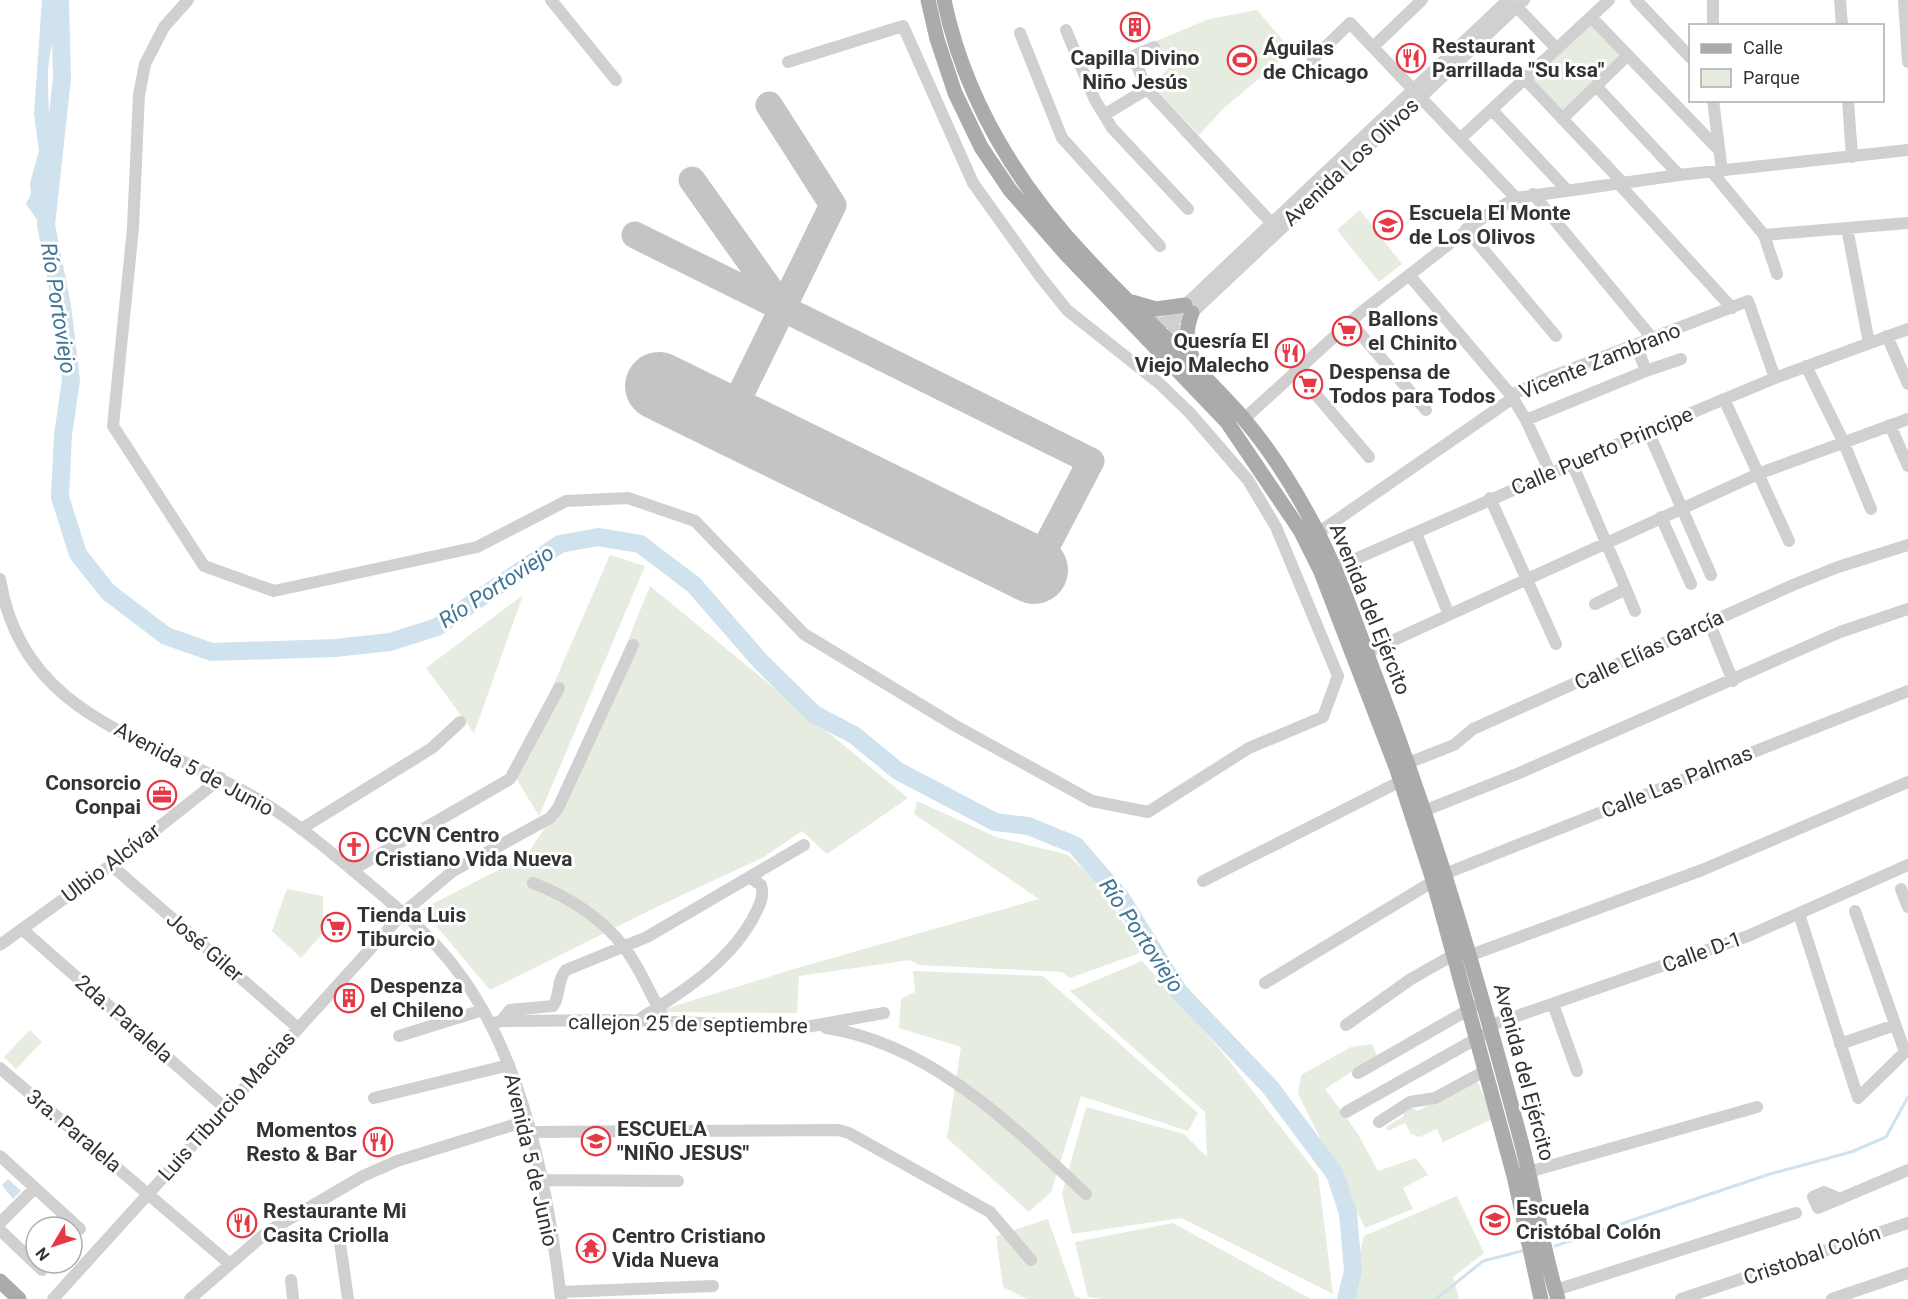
<svg xmlns="http://www.w3.org/2000/svg" width="1908" height="1299" font-family="Roboto,sans-serif">
  <style>
    .green { fill: #e6ecdf }
    .water { fill: #cfe2ee }
    .lines { fill: none; stroke-linecap: round; stroke-linejoin: round }
    .stream { stroke: #cfe2ee; stroke-width: 3 }
    .river { stroke: #cfe2ee; stroke-width: 18 }
    .taxiway { stroke: #c4c4c4; stroke-width: 27 }
    .runway { stroke: #c4c4c4; stroke-width: 68 }
    .minor { stroke: #d0d0d0; stroke-width: 12 }
    .major { stroke: #ababab; stroke-width: 15 }
    .labels { text-anchor: middle; stroke-width: 6; stroke-linejoin: round; paint-order: stroke }
    .poi-label { font-size: 21px; font-weight: bold; fill: #333; stroke: #fff; text-anchor: start }
    .street-label { font-size: 21px; fill: #333; stroke: #fff }
    .water-label { font-size: 22px; font-style: italic; fill: #3f7597; stroke: #fff }
  </style>
  <rect width="100%" height="100%" fill="#fff"/>
  <path class="green" d="M1257,10l35,41 -68,57 -25,27 -40,-42 2,-9 -2,-7 9,-8 -12,-28 53,-22z
    M1591,23l31,32 -60,58 -32,-34z
    M1360,210l42,54 -23,18 -42,-52z
    M610,555l35,11 -106,250 -25,-41z
    M650,586l258,212 -81,56 -25,-23 -38,26 -101,47 -173,86 -68,-81 104,-53 37,-55z
    M523,595l-49,138 -48,-65z
    M917,801l79,36 72,18 35,32 37,66 -70,25 -8,-6 -143,-7 -9,-5 -111,16 -2,37 -142,-1 146,-45 238,-68 -125,-85z
    M287,889l36,7v37l-22,25 -29,-27z
    M1142,961l81,92 95,122 15,119 -152,-76 -109,16 -10,-40 24,-87 98,27 23,23 -2,-45 -135,-121z
    M913,971l130,5 155,137 -10,18 -107,-35 -30,96 -22,20 -82,-74 14,-91 -62,-19 2,-29 14,-7z
    M30,1030l12,12 -26,27 -12,-12z
    M1372,1044l5,11 -52,34 33,45 20,37 38,-13 12,17 -25,13 10,21 -48,19 -67,-134 3,-19 50,-28z
    M1478,1082l15,37 -50,23 -6,-13 -18,8 -8,-3 -6,-11 -17,8 -2,-4 18,-11 -1,-6 11,-2 3,3z
    M1457,1196l27,57 -31,24 6,22h-111l16,-63z
    M1048,1219l27,77 8,3h-56l-24,-12 -7,-51z
    M1173,1223l138,76h-208l-15,-2 -13,-55z"/>
  <path class="water" d="M42,0h11c-3,9 1,18 1,28 -1,14 -5,28 -6,42 -1,29 8,132 -10,151l-12,-17 5,-10 -1,-11 9,-32 -5,-37z
    M8,1179l13,12 -8,8 -11,-14z"/>
  <g class="lines">
    <path class="stream" d="M1555,1246l215,-72 81,-22 35,-15 22,-40
      M1436,1299l47,-38 39,-10"/>
    <path class="river" d="M60,0l2,78 -16,147 16,81 9,74 -8,55 -3,62 18,57 30,38 58,44 46,16 123,-4 55,-6 47,-15 123,-83 38,-7 42,7 54,41 67,77 53,52 40,21 44,36 97,51 33,4 47,19 46,53 58,94 91,95 65,87 13,39 5,58 -7,28"/>
    <path class="taxiway" d="M692,180l89,125
      M635,235l456,226 -57,109
      M728,420l105,-215 -64,-100"/>
    <path class="runway" d="M659,386l375,184"/>
    <path class="minor" d="M188,0l-24,27 -19,37 -6,31 -6,133 -20,198 91,140 70,25 203,-44 89,-46 62,-3 67,23 109,113 150,91 138,76 56,11 101,-64 74,-31 15,-41 -62,-149 -28,-47 -58,-67 -30,-29 -93,-74 -28,-35 -66,-92 -70,-157 -115,36
      M551,0l65,80
      M1636,0l54,57
      M1713,0v26
      M1840,0l2,26
      M1904,0l4,62
      M1517,7l40,42
      M1591,17l127,132
      M1066,30l29,70 17,28 76,81
      M1020,33l42,105 98,108
      M1373,47l49,-47
      M1313,59l37,-36 166,175
      M1525,79l97,103 -4,1 114,125
      M1596,86l83,89
      M1147,89l129,139
      M1713,100l9,71
      M1848,100l4,57
      M1492,110l75,80
      M1104,115l43,-26 -14,-33 21,-9
      M1562,119l66,-64
      M1460,139l149,-139
      M1712,172l52,63 13,39
      M1533,194l120,145
      M1847,228l22,115
      M1466,229l90,107
      M1764,235l144,-12
      M1409,275l102,120 15,25 24,52
      M1145,321l16,2 31,-10 332,-313
      M1350,322l76,88
      M1887,336l21,48
      M1171,348l4,-29 10,-14 323,-305
      M1806,366l37,75 28,68
      M1296,371l73,86
      M1646,371l35,-12
      M1724,399l65,142
      M1244,419l115,-105 126,-98 31,-18 163,-23 229,-25
      M1526,420l120,-49 -10,-26
      M1890,425l18,41
      M1648,431l63,144
      M1572,463l54,126 -31,15
      M1490,498l66,146
      M1661,517l30,67
      M1416,533l33,82
      M1312,537l201,-139 -2,-3 37,-17 200,-77 27,77
      M1328,571l320,-140 127,-53 133,-49
      M0,579c23,146 163,160 269,227 35,23 68,51 100,78 31,26 62,52 87,85 68,89 92,220 105,330
      M1626,589l9,22
      M1709,622l24,59
      M1361,655l397,-181 150,-55
      M1400,766l54,-21 19,-16 320,-144 45,-18 70,-22
      M1426,810l91,-36 323,-142 68,-23
      M301,829l131,-81 28,-26
      M111,865l187,163
      M352,870l158,-91 49,-91
      M1203,881l196,-99
      M533,883c36,14 67,33 91,64 15,19 25,45 37,65
      M1901,889l7,18
      M1855,911l50,141
      M1799,914l59,184 50,-49
      M23,930l202,178
      M0,945l111,-80 110,-87
      M1471,955l231,-85 206,-88
      M1265,983l182,-110 461,-182
      M1553,1004l24,67
      M638,1020c44,-28 88,-55 114,-100 6,-12 13,-22 9,-35l-12,-8
      M501,1021l9,-11 43,-4c8,-11 3,-25 13,-36l81,-33 157,-92
      M491,1024l10,-3 122,-1 183,7 78,-14
      M1346,1025l65,-46 44,-25
      M1491,1025l257,-89 160,-71
      M826,1028c103,15 186,97 260,166
      M399,1036l84,-26
      M1840,1044l55,-19
      M0,1068l230,196
      M1358,1073l117,-67
      M374,1098l135,-33
      M1346,1112l137,-77
      M1379,1122l31,-20 25,-4 50,-27
      M529,1132l309,-2 11,3 141,79 41,48
      M0,1156l80,73
      M1521,1174l236,-67
      M540,1180l138,1
      M1840,1199l-16,-7 -11,5 5,11 90,-38
      M0,1223l35,-35
      M0,1230l42,40
      M339,1236l9,63
      M291,1280l2,19
      M1556,1290l240,-77
      M560,1292l153,-6
      M53,1299l350,-386 50,-42 97,-53 8,-10 75,-163
      M190,1299l77,-67 96,-56 34,-15 129,-40
      M1681,1299l227,-76
      M1832,1299l76,-26"/>
    <path class="major" d="M928,0l9,39 18,54 26,54 29,43 55,63 162,169 73,108 21,42 75,195 37,113 81,296 27,123
      M944,0c21,101 74,186 144,260 50,54 106,102 155,158 30,35 55,76 76,117 23,46 39,95 57,143 59,153 103,305 145,463 14,52 21,107 37,158
      M1132,302l24,7 29,-4
      M1192,313c-7,17 -7,33 3,49
      M0,1281l19,18"/>
  </g>
  <defs>
    <g id="building-ring" transform="scale(1.5)"><circle r="9.5" fill="#fff" stroke="#e63946" stroke-width="1.5"/><path d="M-4-6H4V6H1V3H-1V6H-4ZM-2.5-4.3h1.7v1.8h-1.7ZM.8-4.3h1.7v1.8H.8ZM-2.5-1h1.7V.8h-1.7ZM.8-1h1.7V.8H.8Z" fill="#e63946"/></g>
    <g id="restaurant-ring" transform="scale(1.5)"><circle r="9.5" fill="#fff" stroke="#e63946" stroke-width="1.5"/><path d="M-5-6h1v4h1v-4h1v4h1v-4h1v5L-1.5 .5V6h-2V.5L-5-1ZM5-6V6H3V1.5H1.5Q1.5-4 5-6Z" fill="#e63946"/></g>
    <g id="stadium-ring" transform="scale(1.5)"><circle r="9.5" fill="#fff" stroke="#e63946" stroke-width="1.5"/><path d="M0-5a6.5 5 0 1 0 0 10a6.5 5 0 1 0 0-10ZM-3.5-1.8h7v3.6h-7Z" fill="#e63946"/></g>
    <g id="school-ring" transform="scale(1.5)"><circle r="9.5" fill="#fff" stroke="#e63946" stroke-width="1.5"/><path d="M0-5L7-2L0 1L-7-2ZM-4 1L0 2.5L4 1V4Q0 6-4 4Z" fill="#e63946"/></g>
    <g id="supermarket-ring" transform="scale(1.5)"><circle r="9.5" fill="#fff" stroke="#e63946" stroke-width="1.5"/><path d="M-6-5.5h2.5l.6 2H6L4.5 2H-2.5L-4.4-4H-6ZM-1.5 3.2a1.3 1.3 0 1 0 .1 0ZM3 3.2a1.3 1.3 0 1 0 .1 0Z" fill="#e63946"/></g>
    <g id="office-ring" transform="scale(1.5)"><circle r="9.5" fill="#fff" stroke="#e63946" stroke-width="1.5"/><path d="M-6-3h4V-5.5h4V-3h4V5H-6ZM-1-4.5V-3h2v-1.5ZM-6 0V1H6V0Z" fill="#e63946"/></g>
    <g id="church-ring" transform="scale(1.5)"><circle r="9.5" fill="#fff" stroke="#e63946" stroke-width="1.5"/><path d="M-1.2-6h2.4v3.5h3.3v2.4h-3.3V6h-2.4V-.1h-3.3v-2.4h3.3Z" fill="#e63946"/></g>
    <g id="university-ring" transform="scale(1.5)"><circle r="9.5" fill="#fff" stroke="#e63946" stroke-width="1.5"/><path d="M0-5L7-2L0 1L-7-2ZM-4 1L0 2.5L4 1V4Q0 6-4 4Z" fill="#e63946"/></g>
    <g id="temple-ring" transform="scale(1.5)"><circle r="9.5" fill="#fff" stroke="#e63946" stroke-width="1.5"/><path d="M0-6L5-2H3V0L6.5 2.5H4V6H1.5V3h-3V6H-4V2.5H-6.5L-3 0V-2H-5Z" fill="#e63946"/></g>
  </defs>
  <g fill-rule="evenodd">
    <use href="#building-ring" x="1135" y="27"/>
    <use href="#restaurant-ring" x="1411" y="58"/>
    <use href="#stadium-ring" x="1242" y="60"/>
    <use href="#school-ring" x="1388" y="225"/>
    <use href="#supermarket-ring" x="1347" y="331"/>
    <use href="#restaurant-ring" x="1290" y="353"/>
    <use href="#supermarket-ring" x="1308" y="384"/>
    <use href="#office-ring" x="162" y="795"/>
    <use href="#church-ring" x="354" y="847"/>
    <use href="#supermarket-ring" x="336" y="927"/>
    <use href="#building-ring" x="349" y="998"/>
    <use href="#university-ring" x="596" y="1141"/>
    <use href="#restaurant-ring" x="378" y="1142"/>
    <use href="#school-ring" x="1495" y="1220"/>
    <use href="#restaurant-ring" x="242" y="1223"/>
    <use href="#temple-ring" x="591" y="1248"/>
  </g>
  <g class="labels">
    <g class="poi-label">
      <text x="1432" y="53">Restaurant<tspan x="1432" dy="24">Parrillada "Su ksa"</tspan></text>
      <text x="1263" y="55">Águilas<tspan x="1263" dy="24">de Chicago</tspan></text>
      <text x="1135" y="65" text-anchor="middle">Capilla Divino<tspan x="1135" dy="24">Niño Jesús</tspan></text>
      <text x="1409" y="220">Escuela El Monte<tspan x="1409" dy="24">de Los Olivos</tspan></text>
      <text x="1368" y="326">Ballons<tspan x="1368" dy="24">el Chinito</tspan></text>
      <text x="1269" y="348" text-anchor="end">Quesría El<tspan x="1269" dy="24">Viejo Malecho</tspan></text>
      <text x="1329" y="379">Despensa de<tspan x="1329" dy="24">Todos para Todos</tspan></text>
      <text x="141" y="790" text-anchor="end">Consorcio<tspan x="141" dy="24">Conpai</tspan></text>
      <text x="375" y="842">CCVN Centro<tspan x="375" dy="24">Cristiano Vida Nueva</tspan></text>
      <text x="357" y="922">Tienda Luis<tspan x="357" dy="24">Tiburcio</tspan></text>
      <text x="370" y="993">Despenza<tspan x="370" dy="24">el Chileno</tspan></text>
      <text x="617" y="1136">ESCUELA<tspan x="617" dy="24">"NIÑO JESUS"</tspan></text>
      <text x="357" y="1137" text-anchor="end">Momentos<tspan x="357" dy="24">Resto &amp; Bar</tspan></text>
      <text x="1516" y="1215">Escuela<tspan x="1516" dy="24">Cristóbal Colón</tspan></text>
      <text x="263" y="1218">Restaurante Mi<tspan x="263" dy="24">Casita Criolla</tspan></text>
      <text x="612" y="1243">Centro Cristiano<tspan x="612" dy="24">Vida Nueva</tspan></text>
    </g>
    <g class="street-label">
      <text transform="translate(1351 162) rotate(-43)" y="7">Avenida Los Olivos</text>
      <text transform="translate(1600 361) rotate(-22)" y="7">Vicente Zambrano</text>
      <text transform="translate(1602 451) rotate(-23)" y="7">Calle Puerto Principe</text>
      <text transform="translate(1370 609) rotate(68)" y="7">Avenida del Ejército</text>
      <text transform="translate(1649 650) rotate(-25)" y="7">Calle Elías García</text>
      <text transform="translate(194 769) rotate(28)" y="7">Avenida 5 de Junio</text>
      <text transform="translate(1677 782) rotate(-22)" y="7">Calle Las Palmas</text>
      <text transform="translate(111 863) rotate(-37)" y="7">Ulbio Alcívar</text>
      <text transform="translate(205 947) rotate(41)" y="7">José Giler</text>
      <text transform="translate(1702 952) rotate(-20)" y="7">Calle D-1</text>
      <text transform="translate(124 1019) rotate(41)" y="7">2da. Paralela</text>
      <text transform="translate(688 1024) rotate(1)" y="7">callejon 25 de septiembre</text>
      <text transform="translate(1524 1072) rotate(75)" y="7">Avenida del Ejército</text>
      <text transform="translate(227 1106) rotate(-48)" y="7">Luis Tiburcio Macias</text>
      <text transform="translate(74 1131) rotate(40)" y="7">3ra. Paralela</text>
      <text transform="translate(531 1160) rotate(77)" y="7">Avenida 5 de Junio</text>
      <text transform="translate(1812 1255) rotate(-19)" y="7">Cristobal Colón</text>
    </g>
    <g class="water-label">
      <text transform="translate(59 308) rotate(81)" y="8">Río Portoviejo</text>
      <text transform="translate(496 586) rotate(-33)" y="8">Río Portoviejo</text>
      <text transform="translate(1142 935) rotate(56)" y="8">Río Portoviejo</text>
    </g>
  </g>
  <rect x="1689" y="24" width="195" height="78" fill="#ffffff" stroke="#adadad" stroke-width="1.5"/>
  <rect x="1701" y="44" width="30" height="9" fill="#ababab" stroke="#adadad" stroke-width="1.5"/>
  <text x="1743" y="54" font-size="18" fill="#333333">Calle</text>
  <rect x="1701" y="69" width="30" height="18" fill="#e6ecdf" stroke="#adadad" stroke-width="1.5"/>
  <text x="1743" y="84" font-size="18" fill="#333333">Parque</text>
  <g transform="translate(54 1245) rotate(231)"><circle r="28" fill="#ffffff" stroke="#adadad" stroke-width="1.5"/>
  <path d="M0-4.5L10 22L0 15L-10 22Z" fill="#e63946"/>
  <text y="-9" font-size="16" font-weight="bold" text-anchor="middle" fill="#333333">N</text>
  </g>
</svg>
